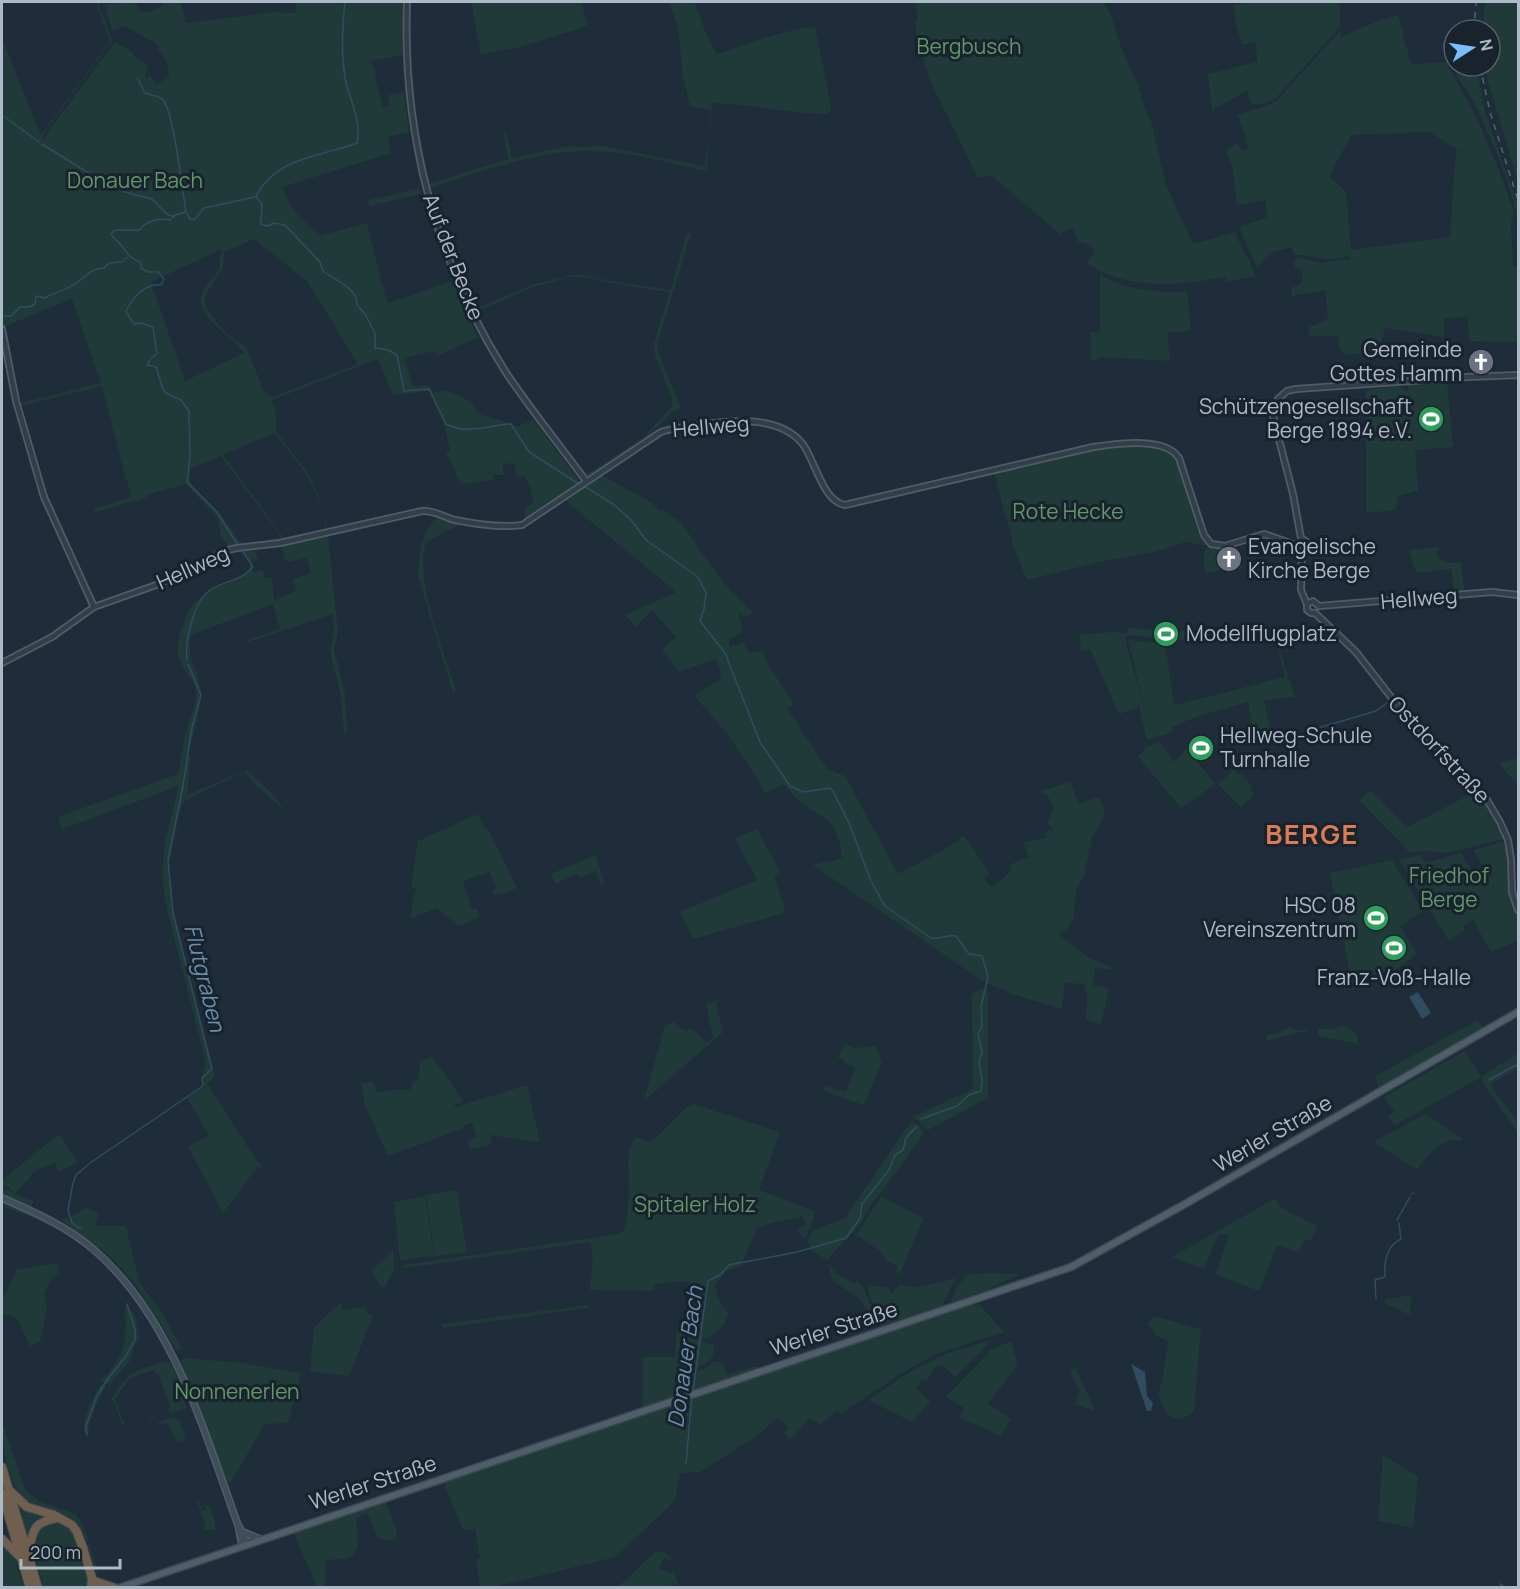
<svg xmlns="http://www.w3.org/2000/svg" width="1520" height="1589" font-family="Manrope,sans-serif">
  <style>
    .green { fill: #203a39; fill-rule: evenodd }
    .water { fill: #304c61 }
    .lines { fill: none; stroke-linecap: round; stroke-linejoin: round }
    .stream { stroke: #304c61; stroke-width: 1.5 }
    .tertiary-casing { stroke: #505c67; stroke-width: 8 }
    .secondary-casing { stroke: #505c67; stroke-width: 8 }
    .primary-casing { stroke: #3c4752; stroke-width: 9 }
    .motorway-casing { stroke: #3d4953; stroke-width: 10 }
    .tertiary { stroke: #323f49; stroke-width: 4.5 }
    .secondary { stroke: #404e5c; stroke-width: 5 }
    .primary { stroke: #505e69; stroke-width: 6 }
    .motorway { stroke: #705e4e; stroke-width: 8 }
    .rail { stroke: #536371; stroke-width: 1.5; stroke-dasharray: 6 6; stroke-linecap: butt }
    .labels { text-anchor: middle; stroke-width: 6; stroke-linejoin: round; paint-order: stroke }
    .park-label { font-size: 21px; fill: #629867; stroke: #18232d }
    .street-label { font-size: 21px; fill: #acb9c6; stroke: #18232d }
    .poi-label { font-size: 21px; fill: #acb9c6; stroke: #18232d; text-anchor: end }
    .water-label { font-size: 22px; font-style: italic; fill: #6a8fac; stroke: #18232d }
    .district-label { font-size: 27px; font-weight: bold; letter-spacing: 1.5px; fill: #db7c52; stroke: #18232d }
  </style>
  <rect width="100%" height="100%" fill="#1e2d39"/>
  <path class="green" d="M96,2h2l14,39 -64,87 -6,10 1,3 7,-12 65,-87 19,11 -1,2 14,10 -1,14 4,-3 7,9 12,-9 -2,-13 -9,-14 1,-3 -34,-20 -13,5 -7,-26 12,-3h18l5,9 8,2 14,-7 -1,-4h20l5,21 95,-12 1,2h14l-1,-11h107v53l-31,6c2,6 5,9 6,13l-3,1 1,4 8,28 6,-1v-11l15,-3 5,40 -21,5 3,16 -109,34 12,24 25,25 48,-13 20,79 2,1 63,-22 26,56 -41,19 -2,-5 -31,7 9,28 14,-1 8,8 10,-3 25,11 9,13 31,9 6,4 17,-7 50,65 6,-1 13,-9 50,28 8,8 2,-2 19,14 44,62 29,29 -11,3 -1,-4 -3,1 4,15 -3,4 -11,7 1,7 13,-5 6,11 11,-2 4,2 2,8 28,43 -7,4 41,62 17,6 53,98 47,-25 19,-13 26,37 -5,4v4l8,6 19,-17 -2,-5 10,-5 9,-2 -6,-16 23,-4v-7l7,-1 -5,-8 6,-14 -7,-13 -7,-4 31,-9 7,22 21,-7 6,13 -5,17 -8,10 -8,39 -8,14 -3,30 -4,7 -10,8 30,23 22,8v4l-16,-2 -2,17 16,3 -8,36 -15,-4 1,-22 -2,-14 -20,-1 -3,26 -50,-15 -28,-12 -171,-117 29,-7 -2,-14 -7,-18 -8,-8 -24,-15 -18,-19 -18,9c-19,-35 -43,-68 -71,-97l28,-18 -6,-19 -38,13 -16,-22 14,-13 -24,-27 -16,17 -11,-12 50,-22 -1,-3 -114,-94 -35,27v-16l8,-3 -2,-14 -6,-14 -9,1 -1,-14 -12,1 1,11h-7l-4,-2 1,7 -33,4 -15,-31 4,-3 -6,-25 -14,-32 -3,-2 -34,4 -15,-36 -106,41 4,13v18l34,45 9,21 8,31 100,-22 3,-5 -2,7 -103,23c1,-36 -29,-72 -51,-98l-51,22 60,82 28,-5 -28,7 -40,7 4,4 9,2 2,8 -7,2 3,10 8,-2 4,8h6l2,23 22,-10 -3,-12 18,-6 -4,-15 -19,4 -1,-2 -2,1 -4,-15 145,-34 33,13 -33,17c-12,38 18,109 30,148l-3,3 -35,-117c1,-22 2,-42 19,-59l-12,-3 -8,1 -89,21 10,96 -4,18 11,43 2,40h-3l-3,-37 -11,-45 4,-19 -1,-18 -85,28 -1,-2 33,-11 -7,-25 -82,31c-6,25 10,37 10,60 0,18 -9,42 -13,60h3l-4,40 60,-25 28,26 12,20 -12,-14 -19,-16 -12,-14 -60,29 -3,6 -12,56 4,45 42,169 -8,6 49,77 7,7v2l-5,-3 -35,47 -35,-66 21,-12 -22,-37 18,-11 -4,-6 5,-18 -39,-153 -5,-35 3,-34 14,-55 -117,43 -4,-12 120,-43c3,-15 5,-30 9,-45 3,-12 9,-24 9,-36 -1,-17 -16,-24 -18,-38 -2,-10 2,-22 5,-31 14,-38 38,-34 66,-54l1,-6 -14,-19 -6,2 -9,-11 -3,-18 -32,-34 -40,11v3l-51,14 -1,-3 37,-12 -29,-111 -81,20 -1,-3 81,-20 -29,-84 -69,28 -1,-9v-280l39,97 69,-93zM254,239l53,42 51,83 -86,33 -8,-5 -18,-46c-17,-6 -35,-28 -42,-44l3,-10 16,-24 1,-16zM222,249c-4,7 0,15 -4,22 -5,8 -17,19 -17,28 -1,21 34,39 43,54l-59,28 -34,-99zM221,456l59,79 -1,3 -37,6 -21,-29 -31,-32v-14z
    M471,2h110l7,24 -72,22 -35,6z
    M669,2h26l11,32 11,20c33,-10 63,-24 98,-27l16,79 -2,8c-40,0 -78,-10 -117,-11l-5,68c-39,-8 -81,-21 -121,-20 -54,1 -105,21 -156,37l20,63 25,58 56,-24 48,-11 37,8 55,8 15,-57 5,1 -34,111 2,9 22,54 -8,3 -27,28 -54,36 -4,1 -15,-15 11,11 5,1 55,-36 28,-31v-7l-17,-44 -1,-12 16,-51 -37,-5 -48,-10h-14l-38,10 -58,26 -27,-62 -21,-67 81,-25 -4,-27 2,-1 6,27 52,-11 39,-1 101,20 5,-25 1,-31 -20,-4 -7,-30 -5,-48z
    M915,2h188l8,13 11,35 14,29 8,27 7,15 15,64 27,59 43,-12c3,16 16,28 19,44l-28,6 -2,-5c-49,9 -95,14 -139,-14l9,-10c-3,-8 -8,-10 -17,-11l-4,-12 -4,-2 -10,6 -69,-59 -13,3 -48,-97 -13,-45 -2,-11 3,-10z
    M1249,2h91v25l-64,71c-10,6 -15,8 -26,5l-3,-12 -35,19 -4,-36 49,-12 -1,-20 -14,3 -7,-25 -1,-15z
    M1485,2h33v180l-30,-101 -2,-15h4v-36h-7z
    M1398,15l13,49 35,-2 30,54 25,59 13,37 -3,9 2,45 5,1v75l-49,-1 -1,-24 -24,1v19l-59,-9 -7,24 -31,3 -8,-7 -1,-12h-28l-1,-9 12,-4 7,-5 -3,-28 -33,6 -1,-8 9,-3 3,-8 -3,-8 -5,-1 -1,-8 8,-2 19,5 28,-4v-3l-22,4 -23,-5h-10l-3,-8 -21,6 -13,14 -14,-29 -3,-12 28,-8 -3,-18 -28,5 -5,-39 -6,-16 12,-7 4,8 6,-2 -6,-23 -5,-11 32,-10 8,-5 63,-69 1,6 39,-17zM1429,132l68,43 -41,-25 -6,87 -99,13 -5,-58 -16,-15 4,-11 18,-31z
    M1454,57v9h22l9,45 33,94v19c-5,-37 -31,-97 -49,-130 -6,-10 -20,-25 -15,-37z
    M420,188l1,6 -52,12 -1,-6z
    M1100,274c23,17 60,18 87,18l4,39 -24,2 3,28 -71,-4v3l-8,1 -1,-29h10z
    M1447,380l6,67 -38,3 3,41 -20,5 -3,14 -29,3v-122l3,-2 31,-3 8,6v-9z
    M1112,446l51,2 14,11 20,71 10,16 -21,-4 -32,10 -60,11 -67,17 -13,-32 -20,-76z
    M1210,547l6,2 17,-1 10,20 -37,5 -3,-13 2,-12z
    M1440,547l-4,6 3,6 10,4h12l4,32h-10l-4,-26 -35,4 -7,-23z
    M1128,628l76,4 2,2 -2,2 -21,4 -56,-5 -1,8 20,72 -18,-75 37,4 9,60h5l106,-27 -11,-45 21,65 -31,3 7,32 -18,-2 -5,-28 -50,14 -26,11 1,5 -26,8 -8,-33 -20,7 -29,-65 -9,2 -1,-16 33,-3 13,1z
    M1159,742l15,20 12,-13 30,35 -35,24 -43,-51 8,-10z
    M1518,758v28l-19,-23z
    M1234,770l12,15 -8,-11 2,-1 12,13 -3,2 4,5 -1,1 1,2 -12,11 -23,-23z
    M1371,790l36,37 70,-36 15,22 12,26 -57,14 -23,-2 -14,2 -51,-53z
    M478,814l6,14 4,1 29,59 -16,6h-8v-3l3,-4 -7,-15 -26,9 9,29 5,-2 3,9 -22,9 -21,-18 -27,11 4,-24 3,-6 -6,-2 7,-47 6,-1v-1z
    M757,829l23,43 -6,4 11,34 -1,3 -91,26 -13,-27 77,-32 -22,-42z
    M1503,842l4,9 1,38 4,16 6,10v26l-27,11 -18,-32 -10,6 2,4 -16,11 -50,-81 22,-5 5,8 35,-10 13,22 10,-7 -11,-18z
    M596,855l8,30 -3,1 -4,-15 -17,7 -3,-4 -22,10 -4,-10z
    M1392,860l31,51 -23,15 17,28 -22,16 -43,14 -22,-111z
    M983,988l5,1v109l-60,32 -15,-13 60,-28 -1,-95z
    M718,1001l-2,2 7,29 -79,69 20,-73 9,-7 13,11 4,-4 17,14 6,-5 -7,-33z
    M1478,1020l5,8 -104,60 -4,-12z
    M1345,1025l11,8 3,11 -41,-8v-7h14z
    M1290,1026l6,4h9l4,3 -8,-1 -35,9v-6l12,-2z
    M845,1044l9,4 21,-2 7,16 -18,43 -41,-14 2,-5 21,6 8,-20v-6l-10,-3v-3l-6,-2z
    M1465,1051l16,26 37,-24v15l-27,16 2,5 25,33v11l-35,-50 -2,-6 -86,48 -8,-8 7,-6 -10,-14z
    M432,1056l32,46 -10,3 1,2 72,-22 13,57 -51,-7 3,6 -2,4 -20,4 -3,-7 9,-5 -4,-14 -10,3 2,2 -76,28 -23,-51 -4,-22 12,-2 4,12 22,-4 12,2 2,-10h5l2,-19z
    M693,1104l87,28 -21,58 55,21v7l-9,20 -8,-8 8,-5v-4l-3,-4 -28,5 -17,6 -16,38 -15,5 -11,15 4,15 10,13c-7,13 -12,23 -27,25v3l12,3c1,15 -8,20 -21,24l1,4 14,-6 6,-6 9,2 3,12 31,-9 1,2 -115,39v-50h32l2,-32h9l3,-44 -35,3 -1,7 -63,-1c1,-15 5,-35 0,-48l-185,26 -2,-3 216,-31 6,-5c1,-10 3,-19 4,-29 2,-19 -6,-47 7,-63l11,5 5,-1 35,-34z
    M1425,1114l37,24 -1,3c-21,-5 -34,15 -44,29l-43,-28z
    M912,1120l10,9 2,4c-17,24 -33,47 -51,69 -5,6 -7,14 -12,21 -11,14 -24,23 -33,38l-18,-11 -2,-9 5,-11 32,-12z
    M59,1134l19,28 -2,2 -18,8 -3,-9 -19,7 -21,24 19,7 -5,11 41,21 -3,1 -31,-15 -34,-13v-18l11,4 -4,-5 -7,-1v-6z
    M457,1190l10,62 -32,4 -9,-61z
    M425,1196l9,60 -34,4 -6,-58z
    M881,1197l42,21 -23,56 -4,-2 2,-6 -14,-6 1,-3 -5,-6 -24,-16z
    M1276,1198l4,9 37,19 -6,15 -6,-2 -6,13 -22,-7 -18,46 -43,-17 13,-40 -11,1 -14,34 -32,-12z
    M88,1207l10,7 -3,12h31l14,58 19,24 23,40 -5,3 -43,-69 -24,-26 -45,-33 -1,-6 8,4 -1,-5z
    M393,1250l1,18 -8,19h-5l-10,-16z
    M57,1263l2,9 -8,8 -7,13 3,16 -7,33 -10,4 -12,-26 -8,-5h-8v-18l4,-4 11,-24z
    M828,1264l9,10 17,10 3,-3 6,5 15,39 -3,2 -15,-28 -27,-18z
    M992,1273l28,1 -34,16 -35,12 5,-14 11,-13z
    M956,1278l-13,26 -3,2 -60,20 -12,-36 2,-5 19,3 2,6 8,-9 19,2z
    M1411,1295l-1,20 -26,-12 2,-4z
    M341,1302l1,8 24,-3 1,7 6,1 -23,59 -3,2 -37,-5 4,-44z
    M127,1304l8,11 4,23 -6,11 -3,12 -21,24 -10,-5c7,-2 9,-7 13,-12 16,-20 14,-39 13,-63z
    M979,1304l25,28 -70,23 -35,20 -57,38 -6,-2 -16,14 -11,-6 -19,21 -6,-7 5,-6 -11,-9 -23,19 -55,35 -20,1 -5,28 -60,56 -121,30h-14l-4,-28 4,-1 -5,-29 -12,1 -21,-51 199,-64 305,-103z
    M588,1305v3l-145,20 -1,-4z
    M1153,1316l48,13 -7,82c-7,8 -19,11 -27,2 -4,-4 -5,-12 -9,-18l4,-14 6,-38 -1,-3 -10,-4 -9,-12z
    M992,1340l-37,37 -12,-12 -3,2 -3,-3 -10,17 -5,-3 -5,10 13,14 -18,20 -44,-22 37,-25 39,-21z
    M1011,1341l7,24 -30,39 23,15 -11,17 -41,-19 5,-9 -18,-11 46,-48z
    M184,1358l59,5 58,10 -13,50 -23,1 -35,59 -3,-2 -24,-63 -24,-55z
    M166,1362h4l14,30 -1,7 3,9 -36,12v-3l7,1 12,-5 -1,-4 2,-1 -12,-35 -3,1 -1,-4 -24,8 -15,21 8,23 3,1 -6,4 2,-2 -8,-24 -3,-1c14,-27 26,-31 55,-38z
    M1076,1368l19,43 -20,-7 4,-13 -9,-21z
    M101,1384l5,3c-9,14 -16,30 -18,47l-3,1c-5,-16 8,-36 16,-51z
    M173,1417l7,4 6,17 -4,5 -2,-4 -2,1v4l-8,-18 -5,-3 -5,2 -1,-3z
    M2,1420l23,70 14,11 37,13 8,12 16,52c-10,-16 -10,-41 -23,-55 -11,-11 -25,-10 -38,-15 -32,-12 -37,-59 -37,-88z
    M1383,1455l35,22 -5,51 -35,-7z
    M385,1499l11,29 1,8 -5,5 -14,-3 -11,-25 -11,6c1,12 7,36 -10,40 -7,1 -11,-1 -20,2l-1,26 -7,1 -25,-56z
    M16,1501l35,15 -22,26 -8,-26 4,-2h-3z
    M197,1501h2l3,10 4,-1 -2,-4 5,-1 6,17v8h-11l1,-5z
    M56,1521c23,6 31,46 32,66h-44c-7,-25 -24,-58 12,-66z
    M2,1542l12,14 9,31h-21z
    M655,1552h10l9,9 -10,-3 -5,10 12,6 3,-3 5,15 -7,-3 -2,4h-52z"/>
  <path class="water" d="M1418,992l13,21 -9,6 -13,-22z
    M1131,1364l14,8 2,24 6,7 -2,8h-4z"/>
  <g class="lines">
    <path class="stream" d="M345,2c-3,25 -4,50 0,76 4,20 17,44 12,65 -37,14 -81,14 -101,53l6,8 -1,20 6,2 7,-3 11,2 35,37 3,9c11,9 35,17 34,34l8,9 10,19v15l13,2 9,5 7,36 25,-2 17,35c20,11 44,1 65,0l18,28 50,32
      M138,79l7,14c5,2 14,3 17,6 11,7 21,96 24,113
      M2,115l37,27
      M42,144l61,38 22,10 27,7 15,15 5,2 14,-4 4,7 4,1 10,-12 51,-11
      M176,215l-6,5c-12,-3 -23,1 -31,10h-24l-4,4c2,5 7,6 10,11 7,9 8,13 19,17l2,7 6,3h10l6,7 -3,6c-15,-3 -30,14 -35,27l8,12 7,-1 12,4 4,27 -6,4 -4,7 9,2 7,22 3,4 15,7 8,11 1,43 -3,28 30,30 22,35
      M2,316h9l9,-9h9l6,-3 1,-8 8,2c10,-5 22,-8 31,-14 10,-6 16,-16 29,-16l5,-5 13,-1 5,-4
      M584,486l29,18 18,16 15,20 52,37 8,16 -2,16 -4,12 25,32 35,89 30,44 14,6 26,-4 3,3 16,32 22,58 14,25 46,32c8,2 16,-4 25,-2l13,18 13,2 6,21 -7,29 1,21 -4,7 4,18 -3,10 3,18 -1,11 -12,4 -12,11 -36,13
      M187,660c-2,-18 6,-57 22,-69 14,-11 32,-9 44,-24l-11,-17
      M1311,730l65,-19 11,-8
      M1489,1080l29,-16
      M1412,1194l1,-1
      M1397,1220l13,-23
      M81,1229l-9,-6 -4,-13 5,-27 3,-8 14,-12 113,-77 -1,-8 10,-9 -39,-156 -5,-53 15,-74 9,-59 9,-32 -13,-31
      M1376,1299l-1,-19 10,-3c-1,-14 1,-31 16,-38l-2,-16
      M693,1391l15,-110 13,-7 8,-9 68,-13 49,-14 14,-20 2,-14 27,-34 6,-15 8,-5 3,-12 11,-12
      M87,1435l-1,-9 11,-30 10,-16 19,-24 9,-16v-10l-8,-26
      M686,1464l6,-68
      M1500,1584l7,4"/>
    <g class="tertiary-casing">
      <path id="tertiary" d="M407,2c-5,130 28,258 98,369 25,38 54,73 81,110
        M2,329l14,72 28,96 50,110
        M1302,551l4,-3 1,-6 -6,-4 -8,-44 -20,-78 1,-9 4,-8 9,-8 9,-2 172,-12 50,-2
        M1302,551l-1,39 6,14v6l4,3h4
        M1307,604l6,-3 6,5
        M1319,606l173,-14 26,3
        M1315,613l41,39 42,54 89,94 13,22 8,18 3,19 1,33 6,18
        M2,663l50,-26 42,-30 65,-23 65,-33 13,-3 43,-5 142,-32c13,-1 21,6 33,9 20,4 47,8 67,5l139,-93c12,-4 24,-5 36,-7 34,-4 80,-11 105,18 13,16 20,58 43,62l248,-58c23,-3 72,-11 86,11l25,77 7,9 14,2 39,-12 29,10"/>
    </g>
    <g class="secondary-casing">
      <path id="secondary" d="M2,1198c32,14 64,28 91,51 79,67 111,182 145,276l4,20
        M239,1526l8,18
        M243,1532l17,7"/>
    </g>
    <g class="primary-casing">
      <path id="primary" d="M119,1588l952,-321 114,-63 333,-192"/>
    </g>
    <g class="motorway-casing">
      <path id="motorway" d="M2,1467l36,121
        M8,1489l19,18 27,8 18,10 5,7 6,16 9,30 -1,10
        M2,1494l28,94
        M2,1539l18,18
        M28,1553c6,-22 3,-30 29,-35
        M94,1581l21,7"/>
    </g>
    <use href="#tertiary" class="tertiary"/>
    <use href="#secondary" class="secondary"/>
    <use href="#primary" class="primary"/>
    <use href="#motorway" class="motorway"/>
    <path class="rail" d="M1474,30l2,-28
      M1480,66l10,46 28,88"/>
  </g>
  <defs>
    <g id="church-disc" transform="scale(1.35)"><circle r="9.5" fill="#6b7280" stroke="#18232d"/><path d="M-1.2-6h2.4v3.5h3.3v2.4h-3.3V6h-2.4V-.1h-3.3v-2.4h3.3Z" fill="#fff"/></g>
    <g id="stadium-disc" transform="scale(1.35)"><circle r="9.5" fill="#2e9e5b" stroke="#18232d"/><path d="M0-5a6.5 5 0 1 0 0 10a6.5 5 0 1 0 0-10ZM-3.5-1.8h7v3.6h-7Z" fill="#fff"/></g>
  </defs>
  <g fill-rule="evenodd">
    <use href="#church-disc" x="1481" y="362"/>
    <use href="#stadium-disc" x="1431" y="419"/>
    <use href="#church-disc" x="1229" y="559"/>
    <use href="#stadium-disc" x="1166" y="634"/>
    <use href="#stadium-disc" x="1201" y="748"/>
    <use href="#stadium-disc" x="1376" y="918"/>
    <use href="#stadium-disc" x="1394" y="948"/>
  </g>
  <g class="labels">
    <g class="park-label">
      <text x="969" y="54">Bergbusch</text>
      <text x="135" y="188">Donauer Bach</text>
      <text x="1068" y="519">Rote Hecke</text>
      <text x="1449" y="883">Friedhof<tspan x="1449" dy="24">Berge</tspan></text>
      <text x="695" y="1212">Spitaler Holz</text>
      <text x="237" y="1399">Nonnenerlen</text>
    </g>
    <g class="street-label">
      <text transform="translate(453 257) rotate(69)" y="7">Auf der Becke</text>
      <text transform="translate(711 427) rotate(-5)" y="7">Hellweg</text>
      <text transform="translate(193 568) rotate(-24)" y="7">Hellweg</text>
      <text transform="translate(1419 599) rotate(-5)" y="7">Hellweg</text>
      <text transform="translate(1439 750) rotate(47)" y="7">Ostdorfstraße</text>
      <text transform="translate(1273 1134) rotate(-30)" y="7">Werler Straße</text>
      <text transform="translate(834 1329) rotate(-18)" y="7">Werler Straße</text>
      <text transform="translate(373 1483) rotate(-18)" y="7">Werler Straße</text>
    </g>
    <g class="poi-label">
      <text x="1462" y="357">Gemeinde<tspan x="1462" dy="24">Gottes Hamm</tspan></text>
      <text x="1412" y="414">Schützengesellschaft<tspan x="1412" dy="24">Berge 1894 e.V.</tspan></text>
      <text x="1248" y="554" text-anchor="start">Evangelische<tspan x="1248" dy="24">Kirche Berge</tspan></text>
      <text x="1186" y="641" text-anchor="start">Modellflugplatz</text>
      <text x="1220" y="743" text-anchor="start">Hellweg-Schule<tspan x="1220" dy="24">Turnhalle</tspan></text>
      <text x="1356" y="913">HSC 08<tspan x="1356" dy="24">Vereinszentrum</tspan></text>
      <text x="1394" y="985" text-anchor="middle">Franz-Voß-Halle</text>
    </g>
    <g class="water-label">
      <text transform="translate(205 978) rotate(76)" y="8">Flutgraben</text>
      <text transform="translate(685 1357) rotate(-82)" y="8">Donauer Bach</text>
    </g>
    <g class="district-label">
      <text x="1312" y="844">BERGE</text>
    </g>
  </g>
  <rect width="1520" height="1589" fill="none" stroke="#acb9c6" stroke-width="6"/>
  <g transform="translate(1472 48) rotate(78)"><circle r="28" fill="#18232d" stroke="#535f6a" stroke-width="1.5"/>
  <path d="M0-4.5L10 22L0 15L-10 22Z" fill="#78beff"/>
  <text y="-9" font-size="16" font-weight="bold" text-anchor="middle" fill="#acb9c6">N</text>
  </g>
  <path d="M21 1559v9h99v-9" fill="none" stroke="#acb9c6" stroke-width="3"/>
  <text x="30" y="1559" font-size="18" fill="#acb9c6" stroke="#18232d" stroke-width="4.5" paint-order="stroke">200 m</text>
</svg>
